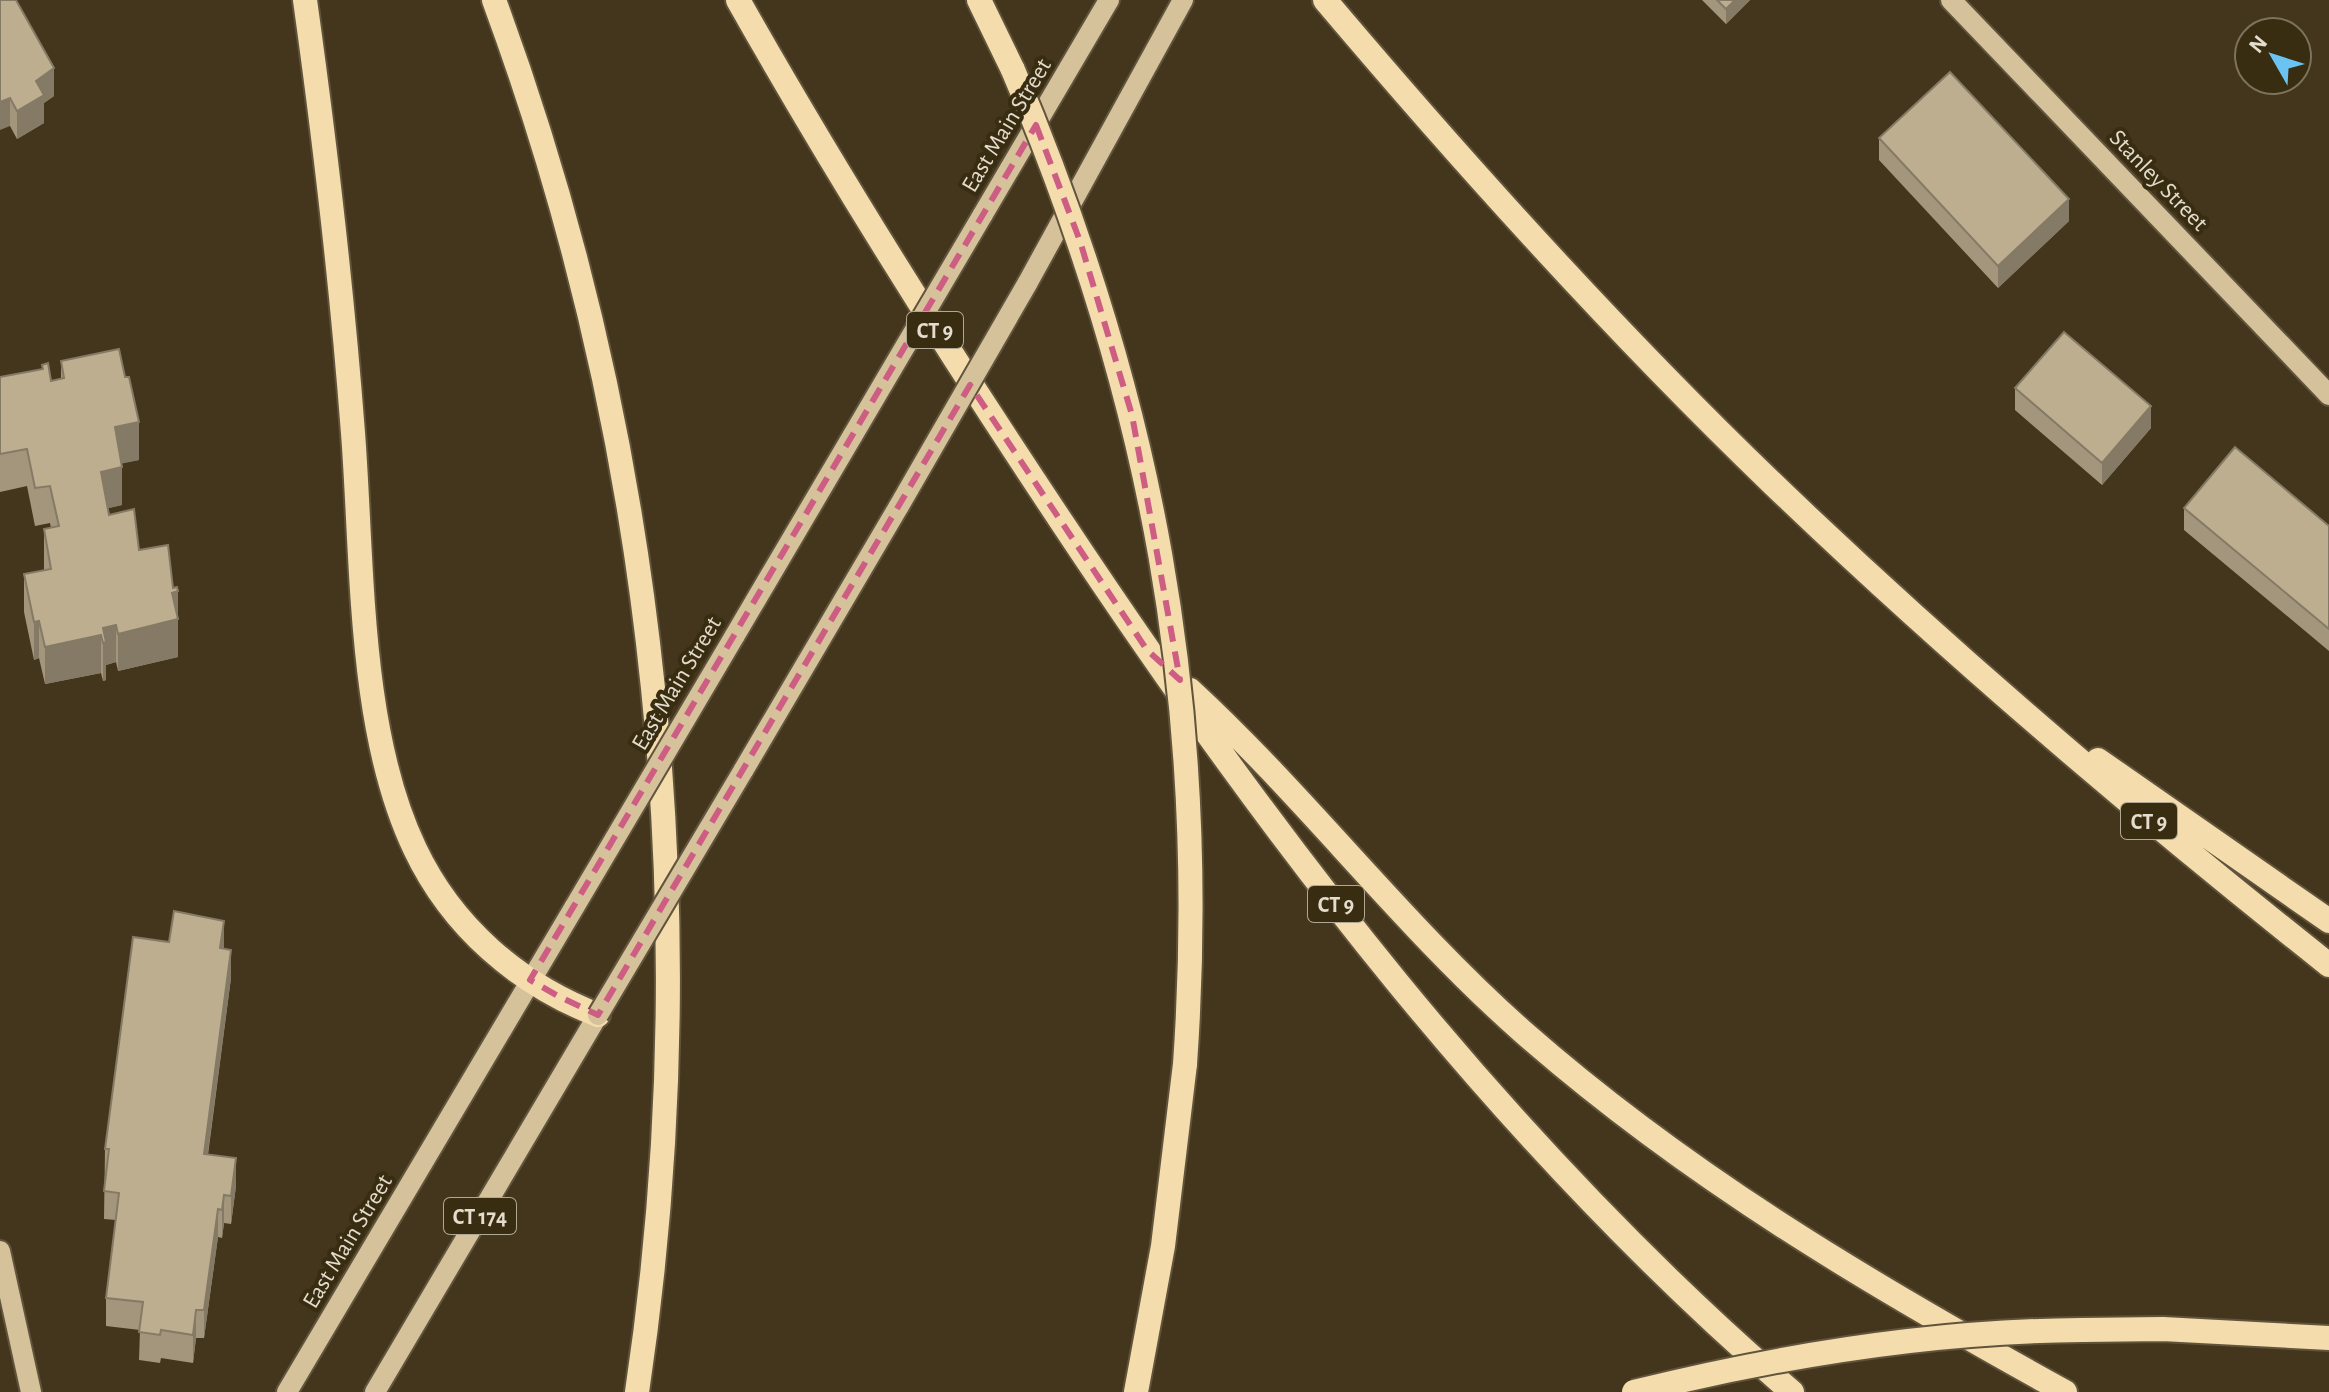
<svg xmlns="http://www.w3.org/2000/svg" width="2329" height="1392" font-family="'Alegreya Sans',sans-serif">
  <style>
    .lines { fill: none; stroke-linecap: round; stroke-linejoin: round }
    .major-casing { stroke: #60543c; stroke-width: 24 }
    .highway-casing { stroke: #60543c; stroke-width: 28 }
    .major { stroke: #d5c19a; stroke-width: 20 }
    .highway { stroke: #f4dcac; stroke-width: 24 }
    .major-bridge-casing { stroke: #60543c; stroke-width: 24; stroke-linecap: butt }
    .highway-bridge-casing { stroke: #60543c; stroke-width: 28; stroke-linecap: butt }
    .major-bridge { stroke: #d5c19a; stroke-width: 20 }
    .highway-bridge { stroke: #f4dcac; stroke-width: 24 }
    .wall { fill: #a3967c }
    .shaded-wall { fill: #847a65 }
    .building { fill: #bdae90; stroke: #847a65; stroke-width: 2 }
    .marked { fill: none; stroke: #ce5d83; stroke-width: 6; stroke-dasharray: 16 10; stroke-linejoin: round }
    .labels { text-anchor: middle; stroke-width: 8; stroke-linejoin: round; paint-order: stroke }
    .shield { fill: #382c11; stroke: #b0a795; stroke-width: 2 }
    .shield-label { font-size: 22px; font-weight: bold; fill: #e4dccd }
    .street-label { font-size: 24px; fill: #e4dccd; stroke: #382c11 }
  </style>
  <rect width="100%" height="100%" fill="#43361c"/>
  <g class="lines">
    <g class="major-casing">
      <path id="major" d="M1951,0l378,395
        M982,216l127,-216
        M1027,284l156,-284
        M734,637l119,-202
        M743,771l156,-265
        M0,1251l31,141
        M287,1392l288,-486
        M375,1392l223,-377"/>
    </g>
    <g class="highway-casing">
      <path id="highway" d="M305,0c20,143 37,288 48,433 10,130 5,297 62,416 37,78 103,135 183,166
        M494,0c163,442 213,926 143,1392
        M738,0c101,179 211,353 325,524 209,315 441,620 729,868
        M979,0l34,70
        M1325,0c142,168 289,331 447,483 178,171 364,329 557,482
        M1190,690c117,108 213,236 333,342 165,145 350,254 542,360
        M2098,760l231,161
        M2082,1330l81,-1 166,9
        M1136,1392l27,-146 22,-182"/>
    </g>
    <use href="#major" class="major"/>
    <use href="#highway" class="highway"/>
    <g class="major-bridge-casing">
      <path id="major-bridge" d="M853,435l129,-219
        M899,506l128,-222
        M575,906l159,-269
        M598,1015l145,-244"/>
    </g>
    <g class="highway-bridge-casing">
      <path id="highway-bridge" d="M1013,70c139,328 197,638 172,994
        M1634,1392c145,-36 298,-61 448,-62"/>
    </g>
    <use href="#major-bridge" class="major-bridge"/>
    <use href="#highway-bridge" class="highway-bridge"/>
  </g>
  <path class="wall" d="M0,0l54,96 -10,7v20l-27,16 -7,-13z
    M1702,0h48l-24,24z
    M1879,138l190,83 -71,67 -119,-128z
    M61,361l78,99 -17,3v42l-14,3 1,7 30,35 39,79v28l-60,14 -2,-9 -10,3v15l-3,1 -2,-8 -56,11 -6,-26 -5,2 -10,-48v-38l20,-4v-41l7,-1 -1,-5 -15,3 -8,-40 -27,6v-115l42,-8v-4l9,16 10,-2z
    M2015,388l136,40 -49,57 -87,-75z
    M2184,508l145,18v125l-145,-121z
    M231,978l-23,177 28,31 -5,38 -7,-1 -2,15 -4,-1 -14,101h-8l-3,25 -32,-5 -1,5 -21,-3 1,-30 -34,-4v-28l10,-78 -12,-1 1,-70z"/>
  <path class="shaded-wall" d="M1735,0h15l-24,24v-15z
    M54,68v28l-10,7v20l-27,16v-28l19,-30z
    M10,98v28l-10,4v-28z
    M2069,199v22l-71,67v-22z
    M2151,406v22l-49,57v-22z
    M139,422v38l-24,5v-38z
    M122,467v38l-21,5v-38z
    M178,591v66l-60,14v-37l54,-41z
    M39,621v37l-5,2v-38z
    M116,625v37l-10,3v15l-3,1v-53z
    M101,635v38l-56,11v-37z
    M224,921v28l-4,-1z
    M231,950v28l-27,204v-28z
    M236,1158v28l-5,38v-28z
    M224,1195v28l-2,15v-28z
    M218,1209v28l-14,101v-28z
    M196,1310v28l-3,25v-28z"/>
  <path class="building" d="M0,0h16l38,68 -18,13 8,14 -27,16 -7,-13 -10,4z
    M1717,0h18l-9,9z
    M1950,72l119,127 -71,67 -119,-128z
    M2064,332l87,74 -49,57 -87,-75z
    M119,349l6,28h4l10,45 -24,5 7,40 -21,5 8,43 25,-6 5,41 29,-5 5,43 4,-1 1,4 -6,2 6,26 -60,15 -2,-9 -13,3 3,14 -3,1 -2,-8 -56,12 -6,-26 -5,1 -10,-48 27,-5 -7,-40 15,-3 -9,-40 -15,2 -8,-39 -27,5v-77l43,-8 -1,-4 6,-2 3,18 13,-3 -3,-17z
    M2235,447l94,79v103l-145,-121z
    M174,911l50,10 -4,27 11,2 -27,204 32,4 -5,38 -7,-1 -2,15 -4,-1 -14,101h-8l-3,25 -32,-5 -1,5 -21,-3 4,-30 -37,-4 13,-105 -15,-2 5,-42h-4l28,-212 36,5z"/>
  <path class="marked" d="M1036,125l44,116 52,174 48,265 -33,-30 -177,-265 -372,630 -40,-19 -28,-16z"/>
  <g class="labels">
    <g class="shield">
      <rect x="907" y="312" width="56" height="36" rx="6"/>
      <rect x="2121" y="803" width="56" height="36" rx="6"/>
      <rect x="1308" y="886" width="56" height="36" rx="6"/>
      <rect x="444" y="1198" width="72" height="36" rx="6"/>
    </g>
    <g class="shield-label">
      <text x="935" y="338">CT 9</text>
      <text x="2149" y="829">CT 9</text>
      <text x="1336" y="912">CT 9</text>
      <text x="480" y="1224">CT 174</text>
    </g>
    <g class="street-label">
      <text transform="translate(1006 125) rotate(-59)" y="8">East Main Street</text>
      <text transform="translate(2159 180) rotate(46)" y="8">Stanley Street</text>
      <text transform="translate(676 683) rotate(-59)" y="8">East Main Street</text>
      <text transform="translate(347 1241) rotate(-59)" y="8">East Main Street</text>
    </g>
  </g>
  <g transform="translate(2273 56) rotate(309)"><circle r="38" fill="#382c11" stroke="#7d725c" stroke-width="2"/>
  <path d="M0-6L14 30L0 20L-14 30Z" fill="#6bc3f2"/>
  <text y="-12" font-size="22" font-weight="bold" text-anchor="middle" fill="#e4dccd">N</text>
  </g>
</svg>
